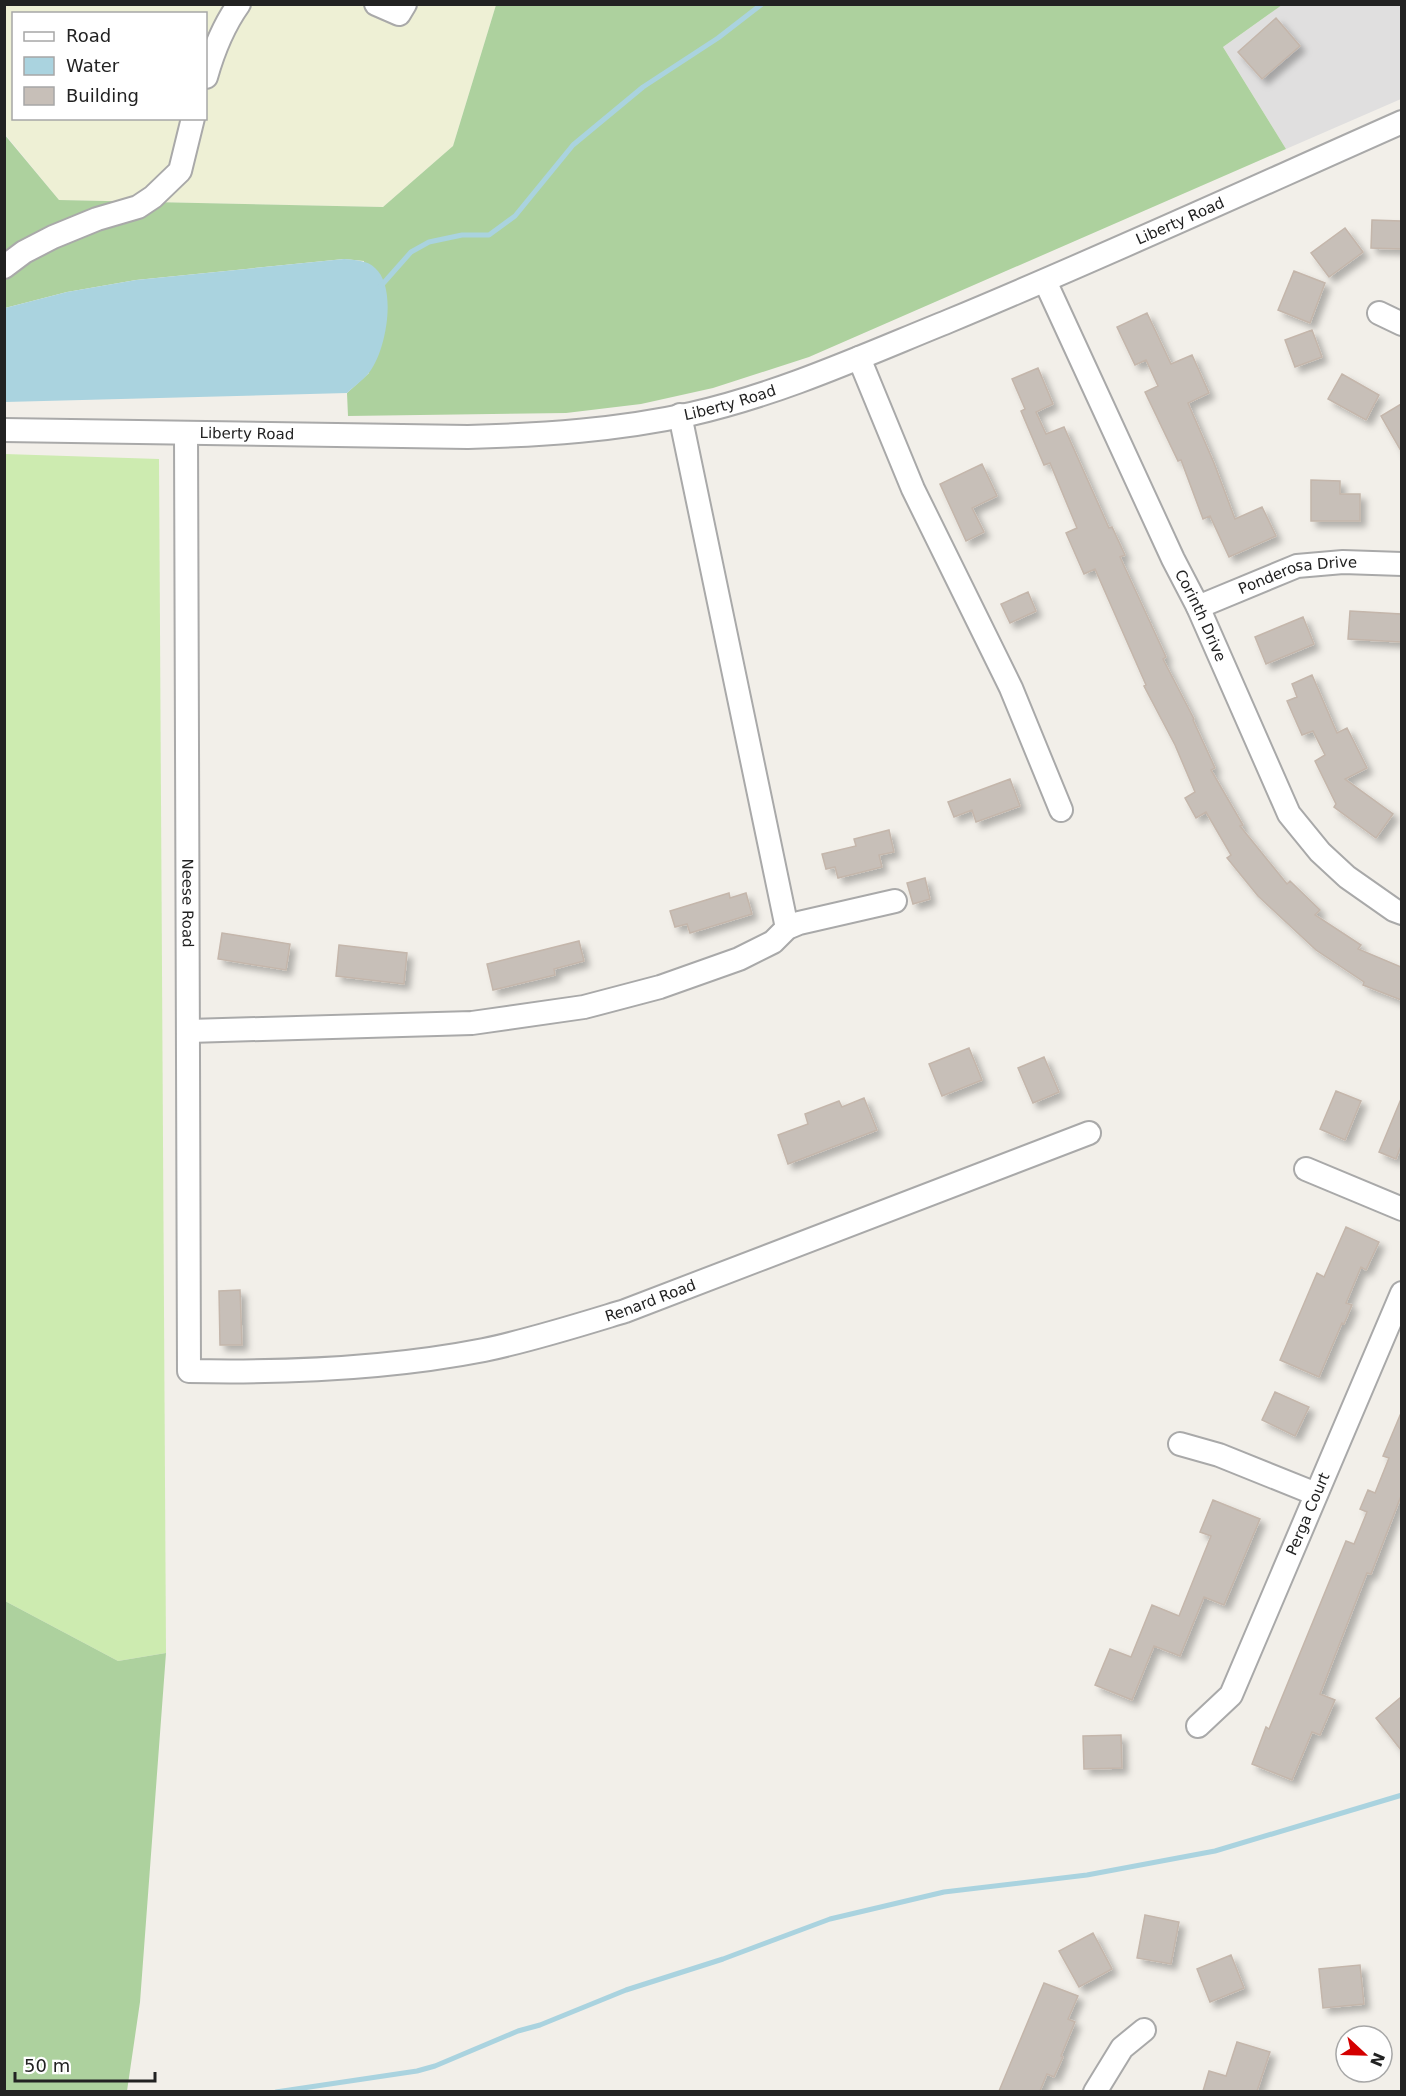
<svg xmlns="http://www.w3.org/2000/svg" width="1406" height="2096" font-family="'DejaVu Sans',sans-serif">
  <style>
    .residential { fill: #e0dfdf }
    .farmland { fill: #eef0d5; fill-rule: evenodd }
    .grass { fill: #cdebb0 }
    .forest { fill: #add19e }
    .water { fill: #aad3df }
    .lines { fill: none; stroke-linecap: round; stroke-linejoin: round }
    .stream { stroke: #aad3df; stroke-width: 5 }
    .building { fill: #c7bfb8; stroke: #c4b6ab; stroke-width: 1.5; filter: url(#shadow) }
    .minor-casing { stroke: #a9a9a9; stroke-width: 26 }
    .minor { stroke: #fff; stroke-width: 22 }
    .labels { text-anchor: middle; stroke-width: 6; stroke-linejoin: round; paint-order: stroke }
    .street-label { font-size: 15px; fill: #222; stroke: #fff }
  </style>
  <defs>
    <filter id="shadow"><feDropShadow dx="5.5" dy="5.5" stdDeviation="3" flood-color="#0004"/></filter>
  </defs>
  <rect width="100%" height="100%" fill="#f2efe9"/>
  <path class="residential" d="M1282,5h119v94l-115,50 -63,-102z"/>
  <path class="farmland" d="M4,5h492l-43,141 -70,61 -324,-7 -54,-66zM14,14h192v104h-192z"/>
  <path class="grass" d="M5,454l154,5 7,1194 -48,8 -113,-60z"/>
  <path class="forest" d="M496,5h786l-59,42 63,102 -477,208 -96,31 -72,16 -75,9 -218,3 -1,-23 22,-20 -5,-112 -20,-2 -208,21 -69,12 -62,16 -1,-174 55,66 324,7 70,-61z
    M5,1601l113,60 48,-8 -26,349 -13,89h-122z"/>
  <path class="water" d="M344,259c11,1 23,1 31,9 23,20 11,85 -7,106 -6,7 -15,13 -21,19l-342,9v-94l62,-16 69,-12z"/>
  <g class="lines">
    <path class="stream" d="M380,287l31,-35 18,-10 33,-7h27l26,-19 58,-71 70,-58 75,-49 44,-34
      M276,2092l141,-21 18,-5 83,-35 22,-6 86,-35 97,-31 107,-40 114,-27 143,-17 128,-24 187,-56"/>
  </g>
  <path class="building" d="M1276,18l24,28 -38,33 -24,-27z
    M1372,220l29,1v28l-30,-1z
    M1345,228l18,24 -34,25 -18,-24z
    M1294,271l31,12 -15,40 -32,-13z
    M1147,313l24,51 21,-9 17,38 -21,10 26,60 21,56 27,-12 14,29 -47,21 -19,-41 -7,3 -22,-59 -3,1 -33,-69 13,-6 -12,-26 -11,5 -18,-38z
    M1312,330l10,27 -27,10 -10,-27z
    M1038,368l15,36 -17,8 10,22 18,-7 45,101 3,-1 13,28 -5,2 46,100 -3,2 31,60 -1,1 22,48 -4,2 32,55 -3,1 47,58 3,-3 30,29 -5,5 46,30 -3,4 43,18v33l-38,-15 1,-3 -48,-32 -58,-54 -31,-38 4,-3 -25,-43 -10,6 -11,-20 10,-6 -20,-47 -31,-59 2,-1 -51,-116 -11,5 -18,-41 11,-5 -27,-65 -6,2 -23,-54 4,-2 -13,-30z
    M1342,374l37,21 -13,25 -38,-21z
    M1401,404v47l-20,-35z
    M982,464l15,32 -25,12 12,24 -18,9 -26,-57z
    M1311,480l29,1v13h20v27h-49z
    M1028,592l8,19 -26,12 -9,-19z
    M1350,611l51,3v28l-53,-3z
    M1303,617l11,27 -48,20 -11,-27z
    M1312,675l25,58 10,-5 20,40 -22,11 48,35 -17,24 -42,-31 2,-3 -21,-43 10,-6 -12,-24 -11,4 -15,-34 10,-4 -5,-13z
    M1010,779l10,27 -44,16 -4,-12 -18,7 -6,-15z
    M889,830l5,22 -15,3 3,12 -44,11 -3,-11 -9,2 -4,-15 34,-8 -2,-7z
    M925,878l5,21 -17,5 -6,-21z
    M729,893l1,5 16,-5 6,21 -62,19 -3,-9 -12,3 -5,-16z
    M222,933l68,11 -4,26 -68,-11z
    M579,941l5,20 -30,8 1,6 -62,15 -6,-26z
    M339,945l68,8 -3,31 -68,-8z
    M969,1048l13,32 -40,16 -13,-32z
    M1044,1057l15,35 -26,11 -15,-35z
    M1336,1091l25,10 -16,39 -25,-11z
    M864,1098l13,32 -89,34 -10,-29 30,-11 -3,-10 34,-13 3,6z
    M1401,1099v47l-5,13 -17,-7z
    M1346,1227l33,15 -13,28 -5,-3 -15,36 6,2 -8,19 -2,-1 -23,54 -39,-17 37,-87 7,4z
    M240,1290l2,55h-22l-1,-54z
    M1275,1392l34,15 -14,29 -33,-16z
    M1401,1413v83l-30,78 -4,-1 -47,121 15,6 -15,35 -8,-3 -20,48 -40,-16 14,-37 3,2 77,-188 8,3 13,-32 -7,-3 8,-19 7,3 14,-35 -6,-2z
    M1213,1500l47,19 -36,86 -20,-8 -24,59 -26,-10 -22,54 -37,-15 15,-36 21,8 21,-52 27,11 32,-80 -11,-4z
    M1401,1697v53l-25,-32z
    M1121,1735l1,33 -38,1 -1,-33z
    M1145,1915l34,7 -8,42 -34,-6z
    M1093,1933l19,36 -33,18 -20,-36z
    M1231,1955l13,33 -34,14 -13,-33z
    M1360,1965l4,39 -41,4 -4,-39z
    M1044,1983l34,13 -10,23 7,3 -14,34 2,1 -9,20 -7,-3 -7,17h-41z
    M1237,2042l33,10 -13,39h-54l6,-20 17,5z"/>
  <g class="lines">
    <g class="minor-casing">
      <g id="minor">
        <path d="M376,4l23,10 6,-10"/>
        <path d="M206,77c7,-25 18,-52 33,-73"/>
        <path d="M4,267l20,-15 29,-15 44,-18 41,-12 15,-10 27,-26 13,-53"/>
        <path id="s1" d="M1045,281l128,278 25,48 91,207 31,38 27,25 47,33 8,3"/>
        <path d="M1379,313l23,11"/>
        <path d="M859,358l54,131 98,199 50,122"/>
        <path d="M680,415l107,513"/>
        <path id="s2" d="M4,430l464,7c75,-2 150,-7 223,-23 89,-20 174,-59 258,-93 152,-63 302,-132 453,-199"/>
        <path id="s3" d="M186,433l3,938c99,2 198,-2 295,-21 48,-10 95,-25 141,-39l464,-178"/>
        <path id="s4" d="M1198,607l99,-41 46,-4 59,2"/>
        <path d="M189,1031l283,-8 112,-16 76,-20 79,-28 34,-17 14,-14 12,-5 96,-22"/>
        <path d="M1306,1169l96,40"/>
        <path d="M1180,1444l39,11 97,39"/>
        <path id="s5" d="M1198,1726l33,-31 171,-402"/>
        <path d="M1095,2092l27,-44 22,-18"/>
      </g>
    </g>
    <use href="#minor" class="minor"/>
  </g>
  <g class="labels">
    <g class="street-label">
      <text dy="5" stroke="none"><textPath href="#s2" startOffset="1215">Liberty Road</textPath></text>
      <text dy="5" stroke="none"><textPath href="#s2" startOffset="729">Liberty Road</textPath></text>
      <text dy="5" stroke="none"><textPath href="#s2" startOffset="243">Liberty Road</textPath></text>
      <text dy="5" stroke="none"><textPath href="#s4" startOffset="106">Ponderosa Drive</textPath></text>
      <text dy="5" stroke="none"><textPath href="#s1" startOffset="369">Corinth Drive</textPath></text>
      <text dy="5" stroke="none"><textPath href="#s3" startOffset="470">Neese Road</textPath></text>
      <text dy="5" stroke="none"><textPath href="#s3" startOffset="1408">Renard Road</textPath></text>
      <text dy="5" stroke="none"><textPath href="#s5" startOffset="242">Perga Court</textPath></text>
    </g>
  </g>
  <rect width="1406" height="2096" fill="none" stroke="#222222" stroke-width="12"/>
  <rect x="12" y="12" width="195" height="108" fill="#ffffff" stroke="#a7a7a7" stroke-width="1.5"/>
  <rect x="24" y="32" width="30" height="9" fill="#ffffff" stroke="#a7a7a7" stroke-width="1.5"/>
  <text x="66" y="42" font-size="18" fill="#222222">Road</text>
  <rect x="24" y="57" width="30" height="18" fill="#aad3df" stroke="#a7a7a7" stroke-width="1.5"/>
  <text x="66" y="72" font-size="18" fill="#222222">Water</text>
  <rect x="24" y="87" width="30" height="18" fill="#c7bfb8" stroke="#a7a7a7" stroke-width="1.5"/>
  <text x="66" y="102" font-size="18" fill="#222222">Building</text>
  <g transform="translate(1364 2054) rotate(112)"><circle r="28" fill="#ffffff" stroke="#a7a7a7" stroke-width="1.5"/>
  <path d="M0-4.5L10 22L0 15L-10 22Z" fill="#d40000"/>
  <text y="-9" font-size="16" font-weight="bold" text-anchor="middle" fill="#222222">N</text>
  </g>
  <path d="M15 2072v9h140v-9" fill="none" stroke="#222222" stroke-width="3"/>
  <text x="24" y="2072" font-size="18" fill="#222222" stroke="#ffffff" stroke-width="4.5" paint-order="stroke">50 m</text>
</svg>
